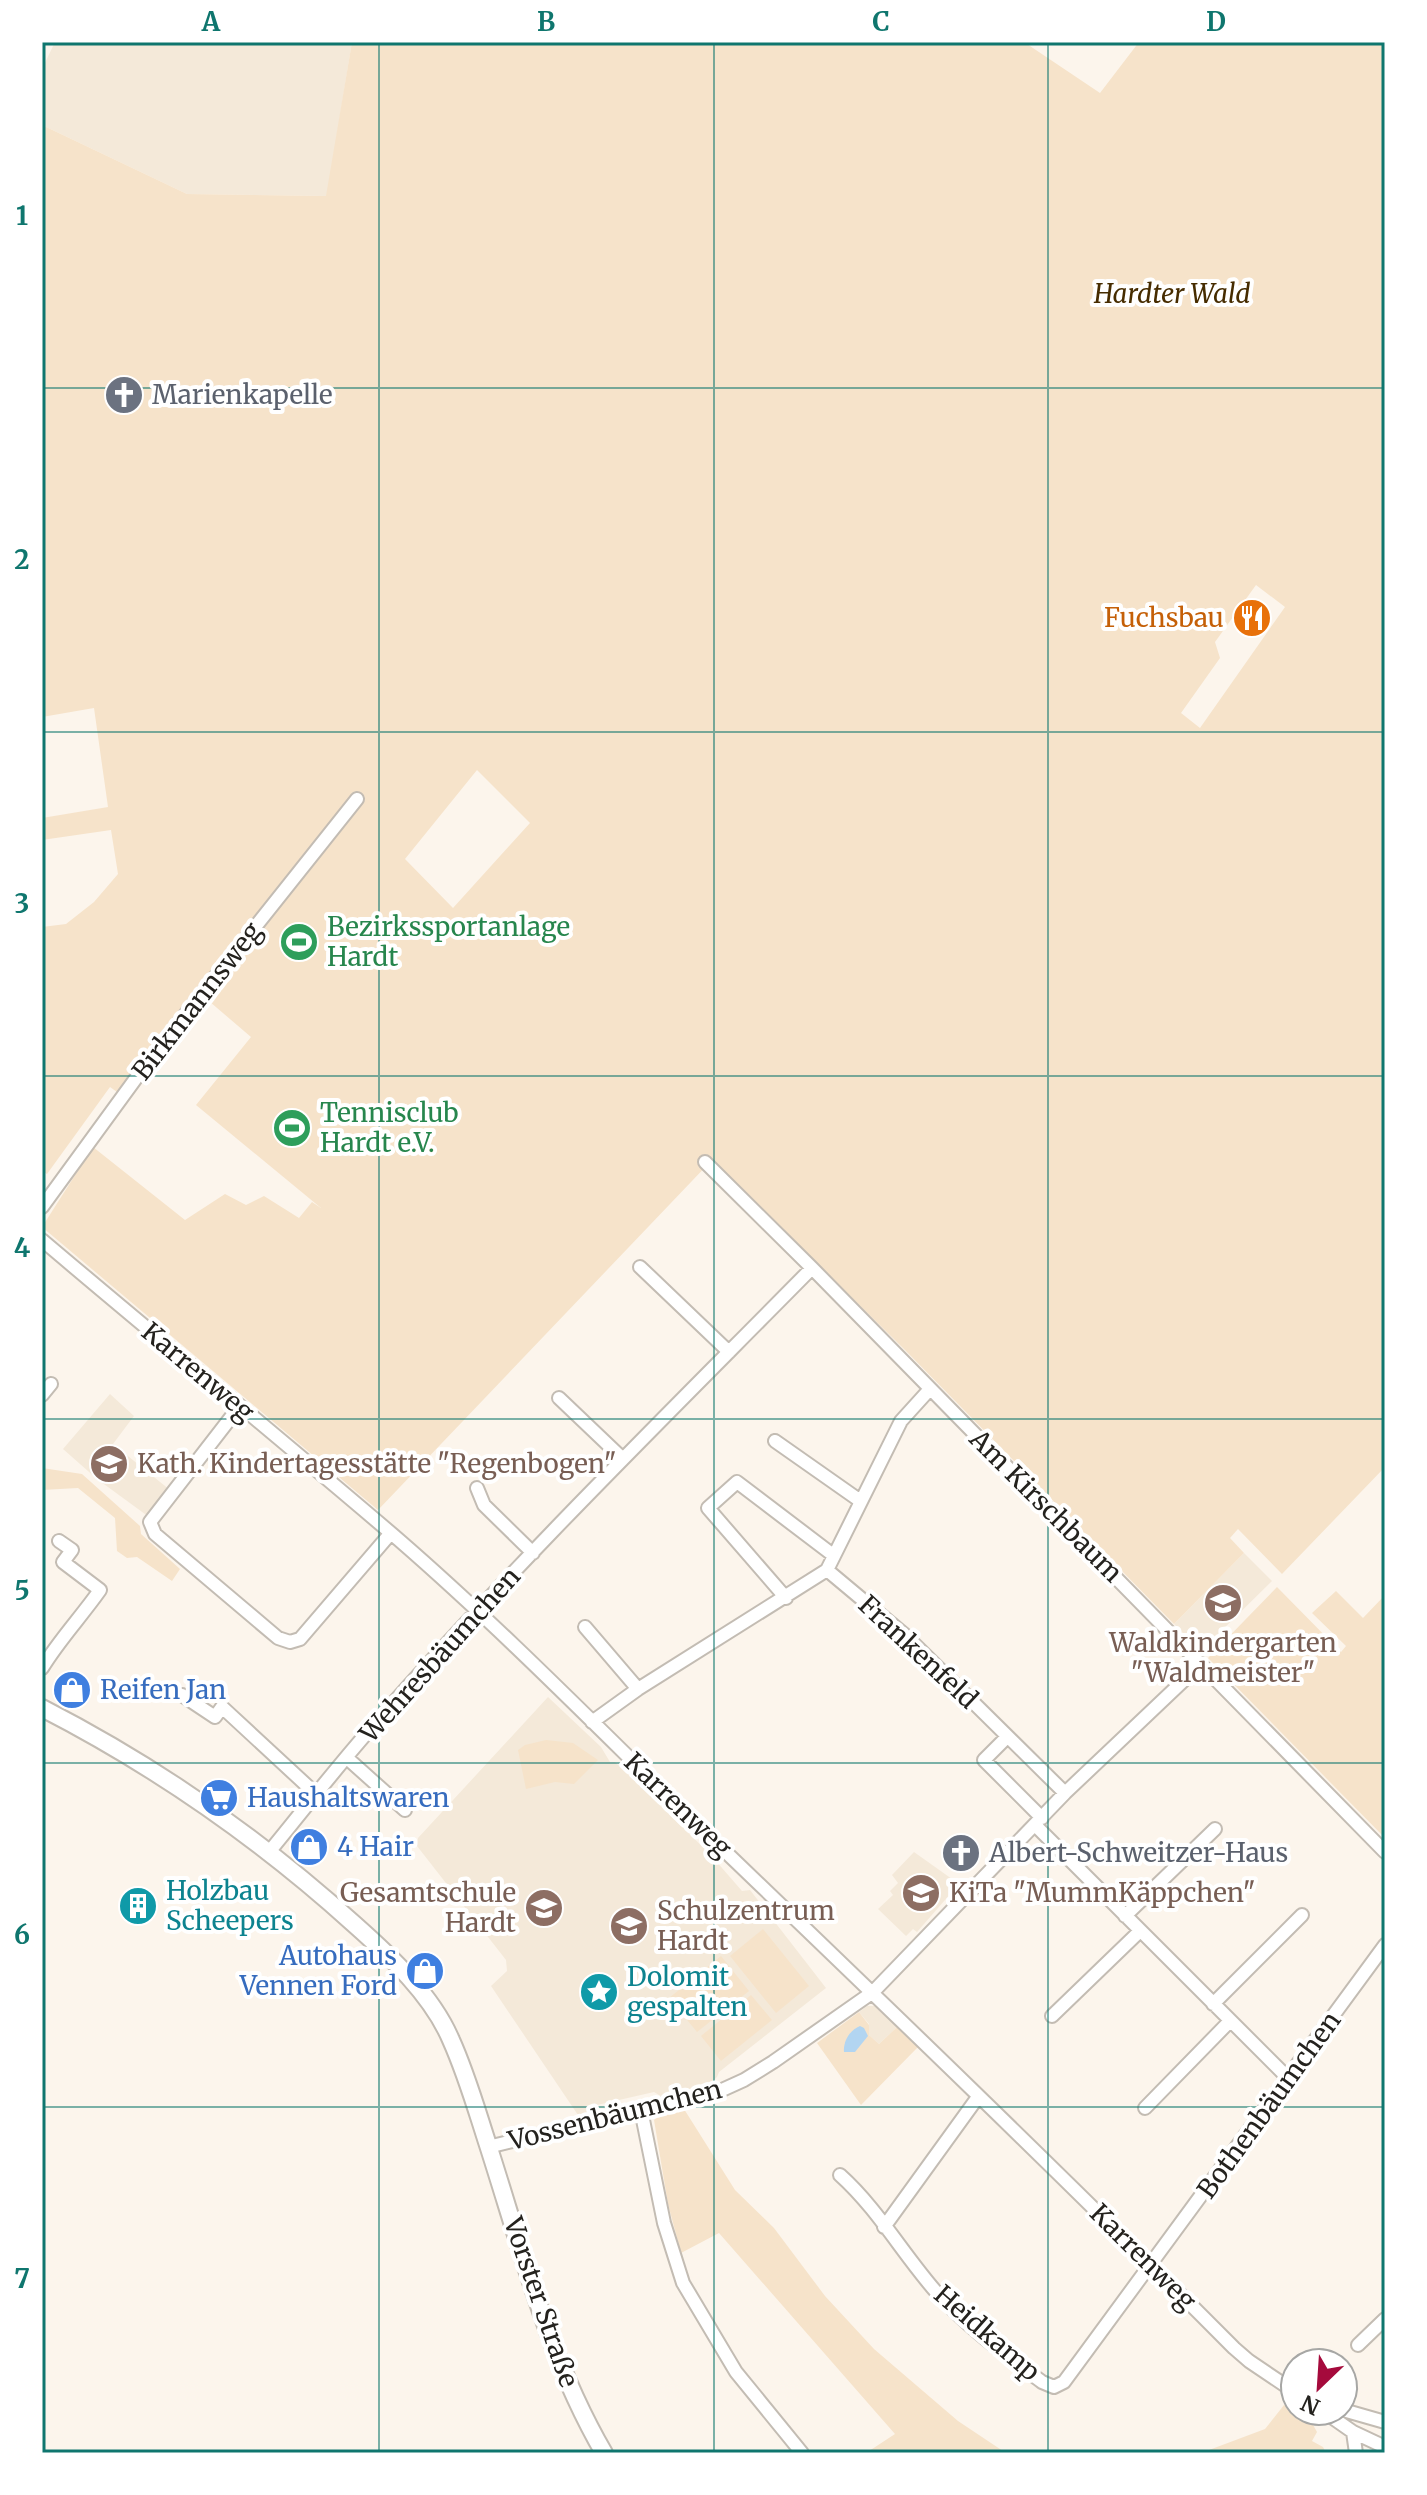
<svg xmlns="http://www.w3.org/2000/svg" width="1427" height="2495" font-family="Merriweather,serif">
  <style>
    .built { fill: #f4e9d9 }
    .green { fill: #f6e3ca; fill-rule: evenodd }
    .water { fill: #b2d5f1 }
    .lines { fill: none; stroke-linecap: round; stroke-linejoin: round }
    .minor-casing { stroke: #c3bcb3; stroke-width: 16 }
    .secondary-casing { stroke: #c3bcb3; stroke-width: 20 }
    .minor { stroke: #fff; stroke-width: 12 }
    .secondary { stroke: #fff; stroke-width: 16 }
    .grid { fill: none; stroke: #0f766e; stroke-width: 2; stroke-opacity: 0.55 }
    .labels { text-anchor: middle; stroke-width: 8; stroke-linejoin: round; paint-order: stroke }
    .park-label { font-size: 26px; font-style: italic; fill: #462c00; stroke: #fff }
    .worship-label { font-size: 26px; fill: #5b616d; stroke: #fff; text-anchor: start }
    .food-label { font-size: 26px; fill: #c56008; stroke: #fff; text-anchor: end }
    .leisure-label { font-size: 26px; fill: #27864d; stroke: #fff; text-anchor: start }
    .street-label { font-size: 26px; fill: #24221e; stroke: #fff }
    .education-label { font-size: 26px; fill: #785e54; stroke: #fff; text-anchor: start }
    .shop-label { font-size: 26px; fill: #366cbe; stroke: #fff; text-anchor: start }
    .culture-label { font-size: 26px; fill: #0d838f; stroke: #fff; text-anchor: start }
    .neatline { fill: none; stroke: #0f766e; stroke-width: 3 }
    .grid-label { font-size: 26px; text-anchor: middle; font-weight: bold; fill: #0f766e }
  </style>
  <rect width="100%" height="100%" fill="#fcf5ec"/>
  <path class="built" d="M55,42h297l-25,154 -140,-2 -145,-69v-56z
    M110,1394l24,22 -21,28 57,46 -21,27 -52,-38 -34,-30z
    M1244,1553l28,28 -71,70 -27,-27z
    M548,1697l53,50 9,15h5l94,91 33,38 8,-1 76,98 -107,84 -2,5 -12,11 -41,10 -10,-6 -57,13 -17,13 -89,-132 16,-15 -1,-11 -89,-114 1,-8z
    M914,1852l45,32 -42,48 -4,-3 -7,7 -28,-27 15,-14 -3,-4 8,-8 -6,-8z
    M867,2006h9l21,21 -18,17 -10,-9v-11l-10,-12z"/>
  <path class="green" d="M352,42h672l76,51 39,-51h246v1425l-103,107 -44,-45 -8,9 14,15 -70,71 -269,-274 -193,-190 -334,350 -336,-283 51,-80 92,73 40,-26 21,11 18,-9 35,22 13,-16 9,6 -125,-103 55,-68 -55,-47 -79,102 -7,-5 -63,87 -5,-3v-244l24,-3 28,-22 24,-28 -7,-44 -69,10v-22l66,-11 -14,-99 -52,9v-592l145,69 139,2zM1256,585l29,22 -85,121 -19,-15 39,-55 -5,-16zM477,770l53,53 -77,85 -48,-49z
    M42,1468l40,6 58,52 1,8 39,35 -8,12 -35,-24 -10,1 -10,-7 -2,-33 -37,-30 -36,2z
    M1277,1587l64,65 5,-6 -34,-33 24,-22 27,27 22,-23v243l-177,-180z
    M546,1740l27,3 25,17 -24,24 -19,-2 -29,7 -8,-39 7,-5z
    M763,1929l46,57 -33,27 -46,-57z
    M721,1956l28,35 -52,41 -28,-34z
    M751,1995l21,25 -51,41 -20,-25z
    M859,2012l10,13v10l10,9 18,-17 21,20 -57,58 -44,-62z
    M684,2109l51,81 39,38 51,68 49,53 84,72 48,32h-140l29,-19 -176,-201 -38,20 -13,-49 -14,-84 5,-5z
    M1284,2405l28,18 5,9 -5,9 11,6 3,6h-125l64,-24z"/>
  <path class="water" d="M860,2026l4,2 4,8 -13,16h-11c-1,-11 6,-22 16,-26z"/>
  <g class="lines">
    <g class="minor-casing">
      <path id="minor" d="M705,1162l107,106 573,584
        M42,1207l108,-148 207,-260
        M42,1240c118,100 239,199 357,300 107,93 206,195 308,294 177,170 354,340 527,514l15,13 46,31
        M640,1267l89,85
        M42,1395l9,-11
        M559,1398l64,61
        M239,1407l-89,115 5,12 123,104 12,4 10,-3 90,-105
        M775,1441l84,59
        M477,1488l7,17 49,48
        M827,1570l79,66 159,157
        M786,1598l-78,-90 29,-26 96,73
        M585,1627l53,62
        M42,1668c17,-28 39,-51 58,-78l-37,-28 9,-12 -13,-9
        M182,1695l33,22 7,-10 94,87
        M592,1722l46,-33 189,-119 74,-149 29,-32
        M1007,1737l-23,23 58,58
        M347,1758l58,52
        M1035,1825l254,254
        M269,1852c37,-45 73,-92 112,-135 137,-156 286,-302 431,-449
        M1125,1916l90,-87
        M1213,2004l89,-89
        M1052,2016l88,-85
        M1145,2108l85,-87
        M641,2110l23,113 19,60 53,89 66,81
        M488,2147l234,-57 22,-10 29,-18 100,-70 192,-199 136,-129
        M840,2175c38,34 64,81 98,119 30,34 68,61 104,88l12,5 10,-5 321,-437
        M884,2227l94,-130
        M1358,2345l27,-26
        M1343,2410l42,12
        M1323,2411l30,21 32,15
        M1353,2432l3,21"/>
    </g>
    <g class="secondary-casing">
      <path id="secondary" d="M42,1708c113,58 218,131 312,216 36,32 78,71 97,116 15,33 25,68 36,102 34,105 61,215 117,311"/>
    </g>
    <use href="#minor" class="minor"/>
    <use href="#secondary" class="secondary"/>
  </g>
  <path class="grid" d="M379,42v2411M714,42v2411M1048,42v2411M42,388h1343M42,732h1343M42,1076h1343M42,1419h1343M42,1763h1343M42,2107h1343"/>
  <defs>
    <g id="church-disc" transform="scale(2)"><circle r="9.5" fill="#6b7280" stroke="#fff"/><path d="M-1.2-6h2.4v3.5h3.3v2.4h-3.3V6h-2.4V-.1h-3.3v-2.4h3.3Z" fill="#fff"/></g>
    <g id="restaurant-disc" transform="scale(2)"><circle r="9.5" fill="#e8710a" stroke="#fff"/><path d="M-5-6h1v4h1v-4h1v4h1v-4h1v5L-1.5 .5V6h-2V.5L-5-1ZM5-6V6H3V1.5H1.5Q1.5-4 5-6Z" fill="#fff"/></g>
    <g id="stadium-disc" transform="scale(2)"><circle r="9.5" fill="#2e9e5b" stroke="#fff"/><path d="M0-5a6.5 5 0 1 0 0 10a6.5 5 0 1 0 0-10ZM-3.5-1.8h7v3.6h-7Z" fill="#fff"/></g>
    <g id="school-disc" transform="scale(2)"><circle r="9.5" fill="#8d6e63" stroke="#fff"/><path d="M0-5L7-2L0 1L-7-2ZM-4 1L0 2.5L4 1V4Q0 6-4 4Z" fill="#fff"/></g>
    <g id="shop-disc" transform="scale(2)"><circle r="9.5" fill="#3f7fe0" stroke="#fff"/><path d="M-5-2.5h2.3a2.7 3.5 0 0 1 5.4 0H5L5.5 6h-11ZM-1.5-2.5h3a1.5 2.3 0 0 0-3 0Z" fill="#fff"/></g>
    <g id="supermarket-disc" transform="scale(2)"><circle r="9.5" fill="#3f7fe0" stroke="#fff"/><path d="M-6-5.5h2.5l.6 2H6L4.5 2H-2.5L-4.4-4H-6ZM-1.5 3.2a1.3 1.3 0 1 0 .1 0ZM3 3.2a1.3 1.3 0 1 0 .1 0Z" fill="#fff"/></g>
    <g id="building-disc" transform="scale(2)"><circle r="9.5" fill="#0f9aa8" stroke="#fff"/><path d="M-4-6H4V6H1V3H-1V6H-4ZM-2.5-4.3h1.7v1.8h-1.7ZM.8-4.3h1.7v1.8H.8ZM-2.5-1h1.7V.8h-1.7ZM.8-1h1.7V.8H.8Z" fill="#fff"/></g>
    <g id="sight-disc" transform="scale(2)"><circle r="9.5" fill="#0f9aa8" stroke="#fff"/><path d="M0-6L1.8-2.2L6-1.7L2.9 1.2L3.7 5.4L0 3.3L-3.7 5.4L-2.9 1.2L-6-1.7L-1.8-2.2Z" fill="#fff"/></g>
  </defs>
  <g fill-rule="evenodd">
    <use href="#church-disc" x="124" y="395"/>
    <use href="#restaurant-disc" x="1252" y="618"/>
    <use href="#stadium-disc" x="299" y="942"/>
    <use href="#stadium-disc" x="292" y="1128"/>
    <use href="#school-disc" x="109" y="1464"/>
    <use href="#school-disc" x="1223" y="1603"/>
    <use href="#shop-disc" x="72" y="1690"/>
    <use href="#supermarket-disc" x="219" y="1798"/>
    <use href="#shop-disc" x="309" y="1847"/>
    <use href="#church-disc" x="961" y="1853"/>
    <use href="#school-disc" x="921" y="1893"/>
    <use href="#building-disc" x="138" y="1906"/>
    <use href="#school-disc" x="544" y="1908"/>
    <use href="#school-disc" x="629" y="1926"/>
    <use href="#shop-disc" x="425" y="1971"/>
    <use href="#sight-disc" x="599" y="1992"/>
  </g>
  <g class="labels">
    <g class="park-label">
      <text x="1172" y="303">Hardter Wald</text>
    </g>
    <g class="worship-label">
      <text x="152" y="404">Marienkapelle</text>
      <text x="989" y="1862">Albert-Schweitzer-Haus</text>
    </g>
    <g class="food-label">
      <text x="1224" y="627">Fuchsbau</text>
    </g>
    <g class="leisure-label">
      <text x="327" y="936">Bezirkssportanlage<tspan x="327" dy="30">Hardt</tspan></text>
      <text x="320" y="1122">Tennisclub<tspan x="320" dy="30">Hardt e.V.</tspan></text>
    </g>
    <g class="street-label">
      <text transform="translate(197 1001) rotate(-52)" y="9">Birkmannsweg</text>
      <text transform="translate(198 1372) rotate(40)" y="9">Karrenweg</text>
      <text transform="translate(1046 1506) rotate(45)" y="9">Am Kirschbaum</text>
      <text transform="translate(918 1652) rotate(43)" y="9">Frankenfeld</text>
      <text transform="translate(440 1655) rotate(-48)" y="9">Wehresbäumchen</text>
      <text transform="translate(678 1805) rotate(44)" y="9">Karrenweg</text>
      <text transform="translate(1269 2105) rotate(-54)" y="9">Bothenbäumchen</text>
      <text transform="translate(615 2115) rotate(-14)" y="9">Vossenbäumchen</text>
      <text transform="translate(1143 2257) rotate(45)" y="9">Karrenweg</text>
      <text transform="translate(541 2302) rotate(71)" y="9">Vorster Straße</text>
      <text transform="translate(987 2333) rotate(41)" y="9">Heidkamp</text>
    </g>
    <g class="education-label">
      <text x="137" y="1473">Kath. Kindertagesstätte "Regenbogen"</text>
      <text x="1223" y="1652" text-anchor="middle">Waldkindergarten<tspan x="1223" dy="30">"Waldmeister"</tspan></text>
      <text x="516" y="1902" text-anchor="end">Gesamtschule<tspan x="516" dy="30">Hardt</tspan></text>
      <text x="949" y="1902">KiTa "MummKäppchen"</text>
      <text x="657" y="1920">Schulzentrum<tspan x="657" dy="30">Hardt</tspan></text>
    </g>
    <g class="shop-label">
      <text x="100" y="1699">Reifen Jan</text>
      <text x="247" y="1807">Haushaltswaren</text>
      <text x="337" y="1856">4 Hair</text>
      <text x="397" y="1965" text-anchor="end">Autohaus<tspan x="397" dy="30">Vennen Ford</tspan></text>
    </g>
    <g class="culture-label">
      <text x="166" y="1900">Holzbau<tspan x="166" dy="30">Scheepers</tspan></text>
      <text x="627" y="1986">Dolomit<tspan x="627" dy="30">gespalten</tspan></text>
    </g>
  </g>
  <rect width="1427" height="2495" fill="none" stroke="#ffffff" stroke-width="88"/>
  <g transform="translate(1319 2387) rotate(205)"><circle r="38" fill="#ffffff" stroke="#a7a7a5" stroke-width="2"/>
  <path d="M0-6L14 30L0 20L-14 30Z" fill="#a50a3c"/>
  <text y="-12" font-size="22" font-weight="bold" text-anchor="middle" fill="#24221e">N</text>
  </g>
  <rect x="44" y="44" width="1339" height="2407" class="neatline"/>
  <g class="grid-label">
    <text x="211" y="31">A</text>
    <text x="546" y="31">B</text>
    <text x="881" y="31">C</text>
    <text x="1216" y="31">D</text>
    <text x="22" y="225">1</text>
    <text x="22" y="569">2</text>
    <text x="22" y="913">3</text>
    <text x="22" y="1257">4</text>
    <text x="22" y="1600">5</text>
    <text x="22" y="1944">6</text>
    <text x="22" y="2288">7</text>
  </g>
</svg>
